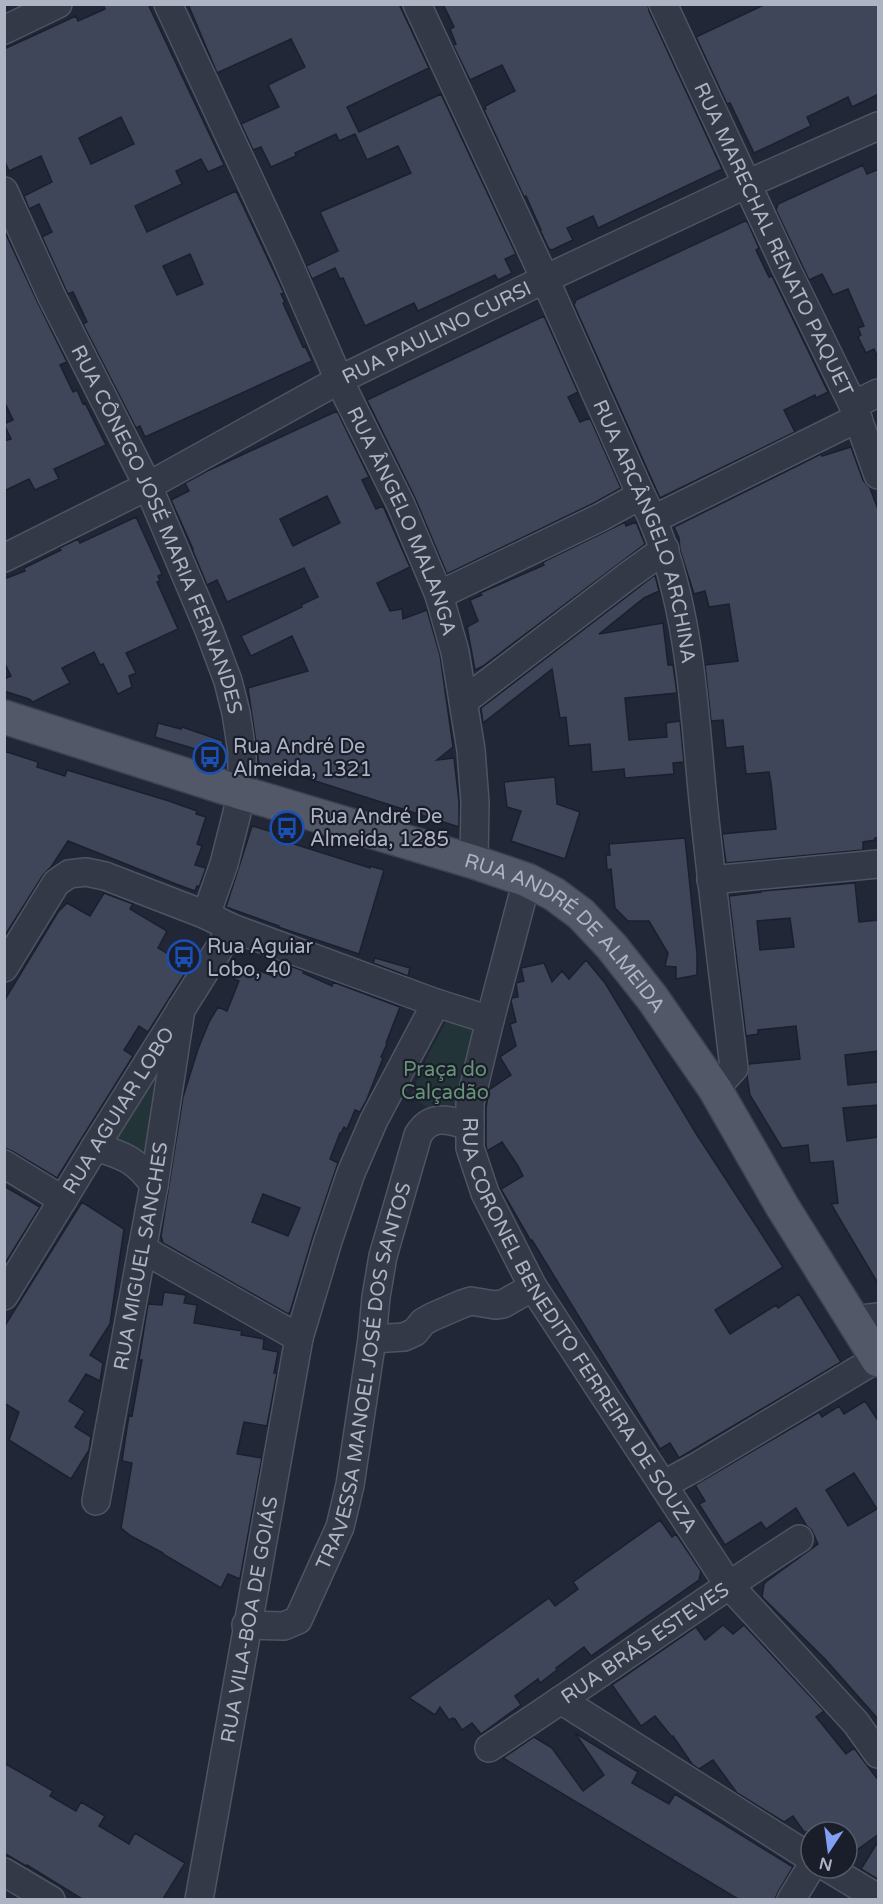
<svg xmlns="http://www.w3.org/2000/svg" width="883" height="1904" font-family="'Varela Round',sans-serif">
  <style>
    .green { fill: #233438 }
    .building { fill: #3f4659; stroke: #1b202d; stroke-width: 1.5; fill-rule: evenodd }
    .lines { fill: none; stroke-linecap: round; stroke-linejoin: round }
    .minor-casing { stroke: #4e5462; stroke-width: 30 }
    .major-casing { stroke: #3d4251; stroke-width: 36 }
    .minor { stroke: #343947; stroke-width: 27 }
    .major { stroke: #525867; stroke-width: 33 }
    .labels { text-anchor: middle; stroke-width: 4.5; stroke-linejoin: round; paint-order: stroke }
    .street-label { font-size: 20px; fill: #aeb4c4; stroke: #1a1e2b }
    .poi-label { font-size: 20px; fill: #aeb4c4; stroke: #1a1e2b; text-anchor: start }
    .park-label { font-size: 20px; fill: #679377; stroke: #1a1e2b }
  </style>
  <rect width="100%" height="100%" fill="#212736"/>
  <path class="green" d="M448,1018l35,15 -17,71 -33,7 -23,-14 19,-44z
    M171,1043l-19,122 -45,-19z"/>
  <path class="building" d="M103,4h45l76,161 -16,7 -7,-13 -25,12 6,13 -47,22 12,26 89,-41 48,102 -3,1 4,8 -2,1 20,44 2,-1 7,15 -167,76 -5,-11 -4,2 -53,-104 4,-2 -14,-30 -5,2 -2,-4 -24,-53 10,-5 -13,-28 -10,5 -5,-13 28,-14 -11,-26 -32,15 -5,-11v-111l72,-33 2,5 27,-12zM121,117l13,27 -43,20 -12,-26zM190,254l13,30 -26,11 -14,-29z
    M188,4h211l30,64 -82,39 12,25 82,-38 75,160 -11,5 7,14 -14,7 -3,-5 -77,36 -4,-8 -49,23 -22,-48 -3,1 -5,-11 -23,11 -6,-13 32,-15 -18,-39 91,-39 -13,-27 -31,14 -12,-26 -16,7 -3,-7 -41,19 1,3 -25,11 -10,-20 -8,3 -12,-26 38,-17 -11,-22 37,-18 -14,-28 -74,34z
    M443,4h205l1,7 73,158 -124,59 -5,-12 -26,12 6,12 -21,10 -3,-1 -9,-19h1l-15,-34 -2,1 -40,-87 2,-1 -1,-3 30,-15 -13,-26 -32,15 -17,-35 3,-1 -6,-15 4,-2z
    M766,4h113v90l-27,13 -4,-10 -41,20 4,9 -57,27 -24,-50 -3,1 -31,-67z
    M863,165l4,9 12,-5v191l-5,-11 -8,4 -8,-16 3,-2 -3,-7 6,-2 -16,-37 -15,6 -11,-21 -13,6 -33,-70 2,-6z
    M745,221l3,2 11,25 -3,2 13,27 3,-1 56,116 -12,6 -1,-3 -31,15 11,22 -135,66 -86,-193 2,-5z
    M4,230l34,73 29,59 -7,3 13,27 4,-2 6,14 2,-1 21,42 -52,24 5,10 -24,11 -6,-11 -25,12v-50l7,-2 -7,-15 9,-4 -9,-19z
    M544,316l34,76 -10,5 12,25 10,-4 31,70 -27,15 -147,71 -32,-76 -48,-98z
    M337,411l32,66 -7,3 14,29 7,-3 27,61 -33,16 13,28 12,-2 1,10 24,-9 13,45 13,92 -16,13 17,-2 5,44v25l-200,-64 -11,-75 60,-17 -16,-35 -41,20 -10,-20 61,-29 -1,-2 17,-8 -14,-29 -77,34 -10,-22 -10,5 -15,-36h1l-22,-49 18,-9 -4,-8 22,-12zM327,496l13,27 -47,23 -13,-27z
    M851,447l12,33 7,8 9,24v326h-4v2l-12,2v8l-137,13 -4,-29 54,-5 -5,-46 -2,-11 -23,2 -3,-28 -17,2 -3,-28 -12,1 -6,-56 33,-4 -9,-57 -20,3 -4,-16 -11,3 -14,-44 -1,-12 -5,-11 147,-73 1,2z
    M136,517l26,57 -4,2 2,5 -3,1 21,47 -52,24 10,20 -7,3 3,11 -14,7 -15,-30 -3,1 -6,-13 -32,16 8,15 -37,19 -4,-3 -25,-8v-12l7,-3 -7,-14v-83l21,-8 -1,-3 37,-18 -2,-2 19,-9 2,4z
    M625,522l1,4 10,-4 9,22 -162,122 -8,4 -8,-43 11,-6 -8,-21 12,-5 -2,-2 64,-28 -1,-3z
    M655,575l4,16 -15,7 -45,36 64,-11 5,42h5l4,28 -52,5 4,42 38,-3 -1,-14 14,-2 4,41 -11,1 1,11 -49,4 -1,-9 -32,3 -2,-28 -21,2 -3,-29 -6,1 -8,-49 -69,54 -2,-15z
    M158,723l23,6 1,-2 41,14 -4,15 -64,-19z
    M4,751l34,11 -1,5 28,9 2,-6 102,31 28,10 -1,3 10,3 -9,27 5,2 -7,19 11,3 -7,19 -2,-1 -2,5 -19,-7 -108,-43 -17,26 -8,8 -39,62z
    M555,777l2,27 23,8 -15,47 -54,-18 10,-30 -14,-4 -3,-25z
    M252,826l27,8 -1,5 92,29v-2l14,4 -25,84 -81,-27 1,-1 -53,-19z
    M685,838l12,116v21l-21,4v-12l-11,-1 3,-13 -19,-32h-21l-13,-13 -4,-39 -4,1 -1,-15h4l-1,-11z
    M855,883l4,39 20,-2v131l-34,4 3,30 31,-3v23l-36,3 4,33 32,-4v148l-48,-81 7,-1 -5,-42 -23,2 -2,-18 -26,3 -32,-53 -3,-19 2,-12 51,-5 -4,-33 -38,4v4l-12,2 -17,-140 32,-4v-1zM790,918l4,29 -34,3 -3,-29z
    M104,893l29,11 -3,5 37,22 -9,17 21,12 -2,4 10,6 -39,62 -9,-6 -15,24 9,6 -76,122 -45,-27 -8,-3v-147l54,-89 9,-9 23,13z
    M375,958l35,10 -2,8 -35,-13z
    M586,960l19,23 92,152 86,132 -68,43 15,24 46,-29 2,3 21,-14 42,68 -162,96 -9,-15 -10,6 -128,-209 -1,1 -30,-52 22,-13 -5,-10 -16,-24 -15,9 -1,-6v-37l3,-18 22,-15 -11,-18 16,-11 -6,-22 6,-2 -5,-21 1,-3 6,-1 -2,-14 8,-2 -3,-13 23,-5 8,19 10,-11 7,8z
    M279,962l25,9 -1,2 29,13 1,-4 67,25 -14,36 1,1 -6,13 2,1 -16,41 -7,13 -5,-2 -8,19 -3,-2 -3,6h-1l-10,26 8,4 -25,73 -23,76 -2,2 -125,-71 -2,-7 22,-139 15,-48 11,-27 9,-15 9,4 12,-30 -5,-2 8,-13 5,2 1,-2 25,10zM263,1194l37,14 -12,28 -36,-14z
    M4,1186l36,21 -36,58z
    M82,1202l42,27 -14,95 -20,31 13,8 -3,18 -14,-7 -17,27 16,10 -10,16 16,10 -2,13 -18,29 -62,-39 10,-28 -15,-9v-76z
    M164,1292l22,3 -2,8 13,2 -3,18 48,8 -1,4 23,4 -1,10 15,3 -4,21h3l-10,53 -23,-4 -7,32 25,4 -22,121 -12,-5 -7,14 -58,-34v-1l-32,-17 -10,-8 11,-65 -10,-2 7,-46 3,1 10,-56h-3l9,-56 14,1z
    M865,1401l14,21v298l-54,-61 -63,-62 2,-13 3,-3 51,-37 -6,-13 -6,-6 -10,-17 -30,21 -5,-7 -36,23 -26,-41 6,-3 -10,-16 124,-73 3,5 17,-11 5,8zM854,1473l23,36 -29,17 -22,-36z
    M660,1520l12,17 4,-3 25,37 -2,9 -108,76 -7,-9 -28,21 1,2 -17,13 -2,-4 -23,17 6,9 -40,29 -9,-11 -10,7 -7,-11 -3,-1 -3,2 -9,-13 -5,8 -26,-17 140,-100 6,8 23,-17 -5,-7z
    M723,1625l10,9 11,-9 80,86 -8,6 30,37 8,-6 25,33v53l-32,23v-25h-43l-11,-16 -9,6 -47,-29 -24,-33 -14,9 -7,-5 -19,-28 -1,1 -17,-21 -14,10 -29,-41 84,-58 9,13z
    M575,1733l63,39 -6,11 37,21 6,-10 118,73 -15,25 -3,7h-37l-235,-141 31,-21 18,11 31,43 21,-16z
    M4,1763l49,28 -3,5 26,15 5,-9 24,14 -6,10 30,18 6,-11 50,30 -22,36h-81l-55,-34 -1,1 -22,-13z
    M879,1840v40l-18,-11z"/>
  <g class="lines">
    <g class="minor-casing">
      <g id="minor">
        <path id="s1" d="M168,4l118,254 53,122 62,125 38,90 16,57 16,98 4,52 -1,60"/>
        <path id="s2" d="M417,4l128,275 96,216c50,97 52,209 63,315 9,86 20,172 30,258l-19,21"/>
        <path id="s3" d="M663,4l124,266 66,135 25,70"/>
        <path d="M4,30l54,-26"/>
        <path id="s4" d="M4,191l48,106 96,189 61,144 19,51 8,32 6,39v41l-18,71 -18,51"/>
        <path d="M853,405l25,-12"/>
        <path d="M654,519l204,-101"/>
        <path id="s5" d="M4,558l144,-72 191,-106 206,-101 202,-95 131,-58"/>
        <path d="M439,595l162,-78 40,-22"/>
        <path d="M464,701l165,-126 36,-26"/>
        <path id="s6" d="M527,880l-37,140 -20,83v45l15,45 48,94 195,297 128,139 22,31"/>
        <path d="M711,880l167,-16"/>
        <path d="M4,968l52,-85 13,-9 17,-2 19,4 101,39 26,13 204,75 54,17"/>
        <path d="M95,1147c28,8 42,13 59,38"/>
        <path d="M4,1164l59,36"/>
        <path d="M142,1249l157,89"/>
        <path id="s7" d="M4,1296l91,-149 137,-219"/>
        <path d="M852,1320l26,-3"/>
        <path d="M372,1339l32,-2 11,-5 8,-10 9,-5 30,-13 9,-3 24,4 8,-1 30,-17"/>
        <path d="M663,1485l33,-18 182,-109"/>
        <path id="s8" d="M96,1501l58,-316 27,-176"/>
        <path id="s9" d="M246,1625l38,1 14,-6 42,-93 10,-42 22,-146 4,-42 7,-41 35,-121c13,-22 31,-15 52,-9"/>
        <path d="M561,1700l250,158"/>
        <path id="s10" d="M489,1748c104,-68 205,-141 310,-209"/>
        <path d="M828,1868l50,30"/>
        <path d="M4,1872l47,28"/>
        <path id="s11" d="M199,1900l100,-562 29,-97 23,-68 23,-53 62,-117"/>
        <path d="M791,1900l20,-33"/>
      </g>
    </g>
    <g class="major-casing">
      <g id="major">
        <path id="s12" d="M4,717l238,76 232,69 53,18 27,14 27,20 31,33 41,52 62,90 67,117 96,154"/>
      </g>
    </g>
    <use href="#minor" class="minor"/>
    <use href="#major" class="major"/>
  </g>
  <defs>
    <g id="bus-ring" transform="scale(1.725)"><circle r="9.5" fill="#1a1e2b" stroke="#1a4fb4" stroke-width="1.5"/><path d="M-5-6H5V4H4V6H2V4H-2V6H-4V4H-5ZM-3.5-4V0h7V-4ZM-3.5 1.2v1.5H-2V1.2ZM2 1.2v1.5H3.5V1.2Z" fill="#1a4fb4"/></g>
  </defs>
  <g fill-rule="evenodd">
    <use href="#bus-ring" x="210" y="757"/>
    <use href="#bus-ring" x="287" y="828"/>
    <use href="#bus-ring" x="184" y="957"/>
  </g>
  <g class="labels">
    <g class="street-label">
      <text dy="7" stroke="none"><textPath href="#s3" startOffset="260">RUA MARECHAL RENATO PAQUET</textPath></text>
      <text dy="7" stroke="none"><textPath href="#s5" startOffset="488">RUA PAULINO CURSI</textPath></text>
      <text dy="7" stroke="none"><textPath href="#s1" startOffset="568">RUA ÂNGELO MALANGA</textPath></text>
      <text dy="7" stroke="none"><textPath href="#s4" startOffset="372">RUA CÔNEGO JOSÉ MARIA FERNANDES</textPath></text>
      <text dy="7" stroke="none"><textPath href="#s2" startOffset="576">RUA ARCÂNGELO ARCHINA</textPath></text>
      <text dy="7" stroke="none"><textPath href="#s12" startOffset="610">RUA ANDRÉ DE ALMEIDA</textPath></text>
      <text dy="7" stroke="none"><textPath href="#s7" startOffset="218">RUA AGUIAR LOBO</textPath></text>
      <text dy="7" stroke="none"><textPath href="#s8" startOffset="249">RUA MIGUEL SANCHES</textPath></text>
      <text dy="7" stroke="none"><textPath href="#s6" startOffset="482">RUA CORONEL BENEDITO FERREIRA DE SOUZA</textPath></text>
      <text dy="7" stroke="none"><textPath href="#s9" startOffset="308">TRAVESSA MANOEL JOSÉ DOS SANTOS</textPath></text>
      <text dy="7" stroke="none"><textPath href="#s11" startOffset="285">RUA VILA-BOA DE GOIÁS</textPath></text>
      <text dy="7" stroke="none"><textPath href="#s10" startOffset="188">RUA BRÁS ESTEVES</textPath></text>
    </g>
    <g class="poi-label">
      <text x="233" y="753">Rua André De<tspan x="233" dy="23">Almeida, 1321</tspan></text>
      <text x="310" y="823">Rua André De<tspan x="310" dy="23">Almeida, 1285</tspan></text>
      <text x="207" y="953">Rua Aguiar<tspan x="207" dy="23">Lobo, 40</tspan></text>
    </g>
    <g class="park-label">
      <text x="445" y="1076">Praça do<tspan x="445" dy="23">Calçadão</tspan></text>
    </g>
  </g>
  <rect width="883" height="1904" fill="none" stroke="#aeb4c4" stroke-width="12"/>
  <g transform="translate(829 1850) rotate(193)"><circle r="28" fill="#1a1e2b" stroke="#555a68" stroke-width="1.5"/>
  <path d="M0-4.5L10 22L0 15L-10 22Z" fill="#839ff4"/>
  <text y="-9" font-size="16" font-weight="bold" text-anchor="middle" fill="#aeb4c4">N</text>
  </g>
</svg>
